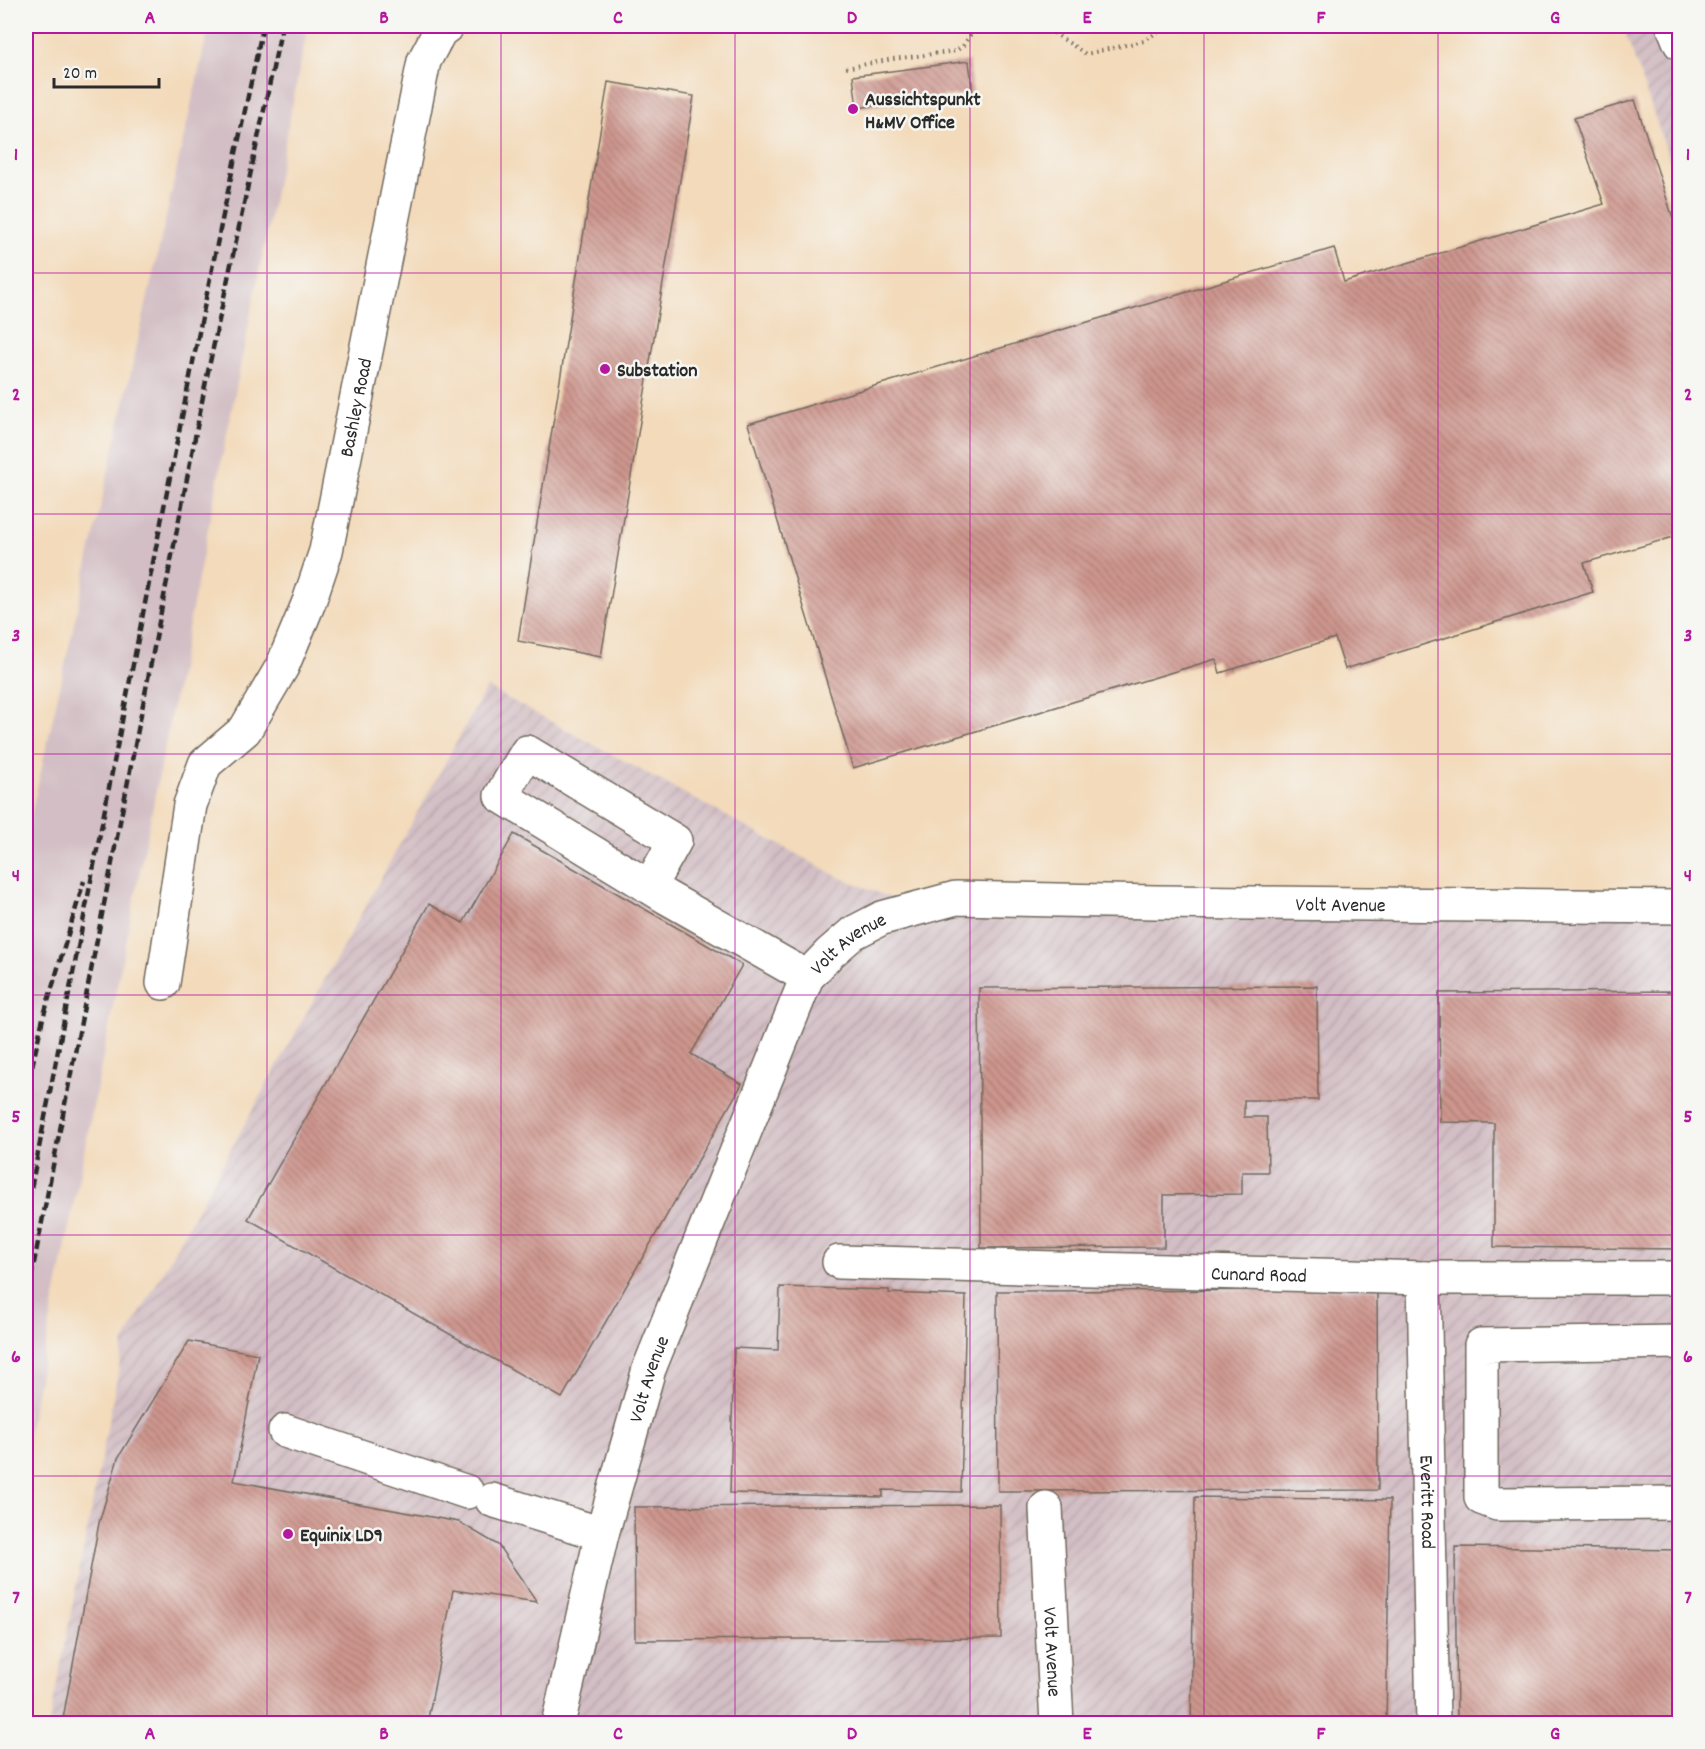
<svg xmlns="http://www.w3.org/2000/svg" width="1705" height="1749" font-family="Dekko,sans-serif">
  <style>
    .industrial { fill: url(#industrial-furrows) }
    .railway { fill: #d2bec4 }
    .building { fill: url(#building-back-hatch) }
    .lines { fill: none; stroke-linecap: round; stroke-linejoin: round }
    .minor-casing { stroke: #71685d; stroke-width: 36 }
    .path { stroke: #71685d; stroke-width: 4; stroke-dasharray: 1.5 4.5; stroke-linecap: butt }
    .minor { stroke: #fff; stroke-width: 33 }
    .rail { stroke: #2b2b2b; stroke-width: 4.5; stroke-dasharray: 9 4.5; stroke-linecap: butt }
    .grid { fill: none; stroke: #b5179e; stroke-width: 1.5; stroke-opacity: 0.55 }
    .poi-dot { fill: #b5179e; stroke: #f6f6f2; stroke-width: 2 }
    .labels { text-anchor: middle; stroke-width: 5; stroke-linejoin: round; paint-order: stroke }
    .poi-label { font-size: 20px; font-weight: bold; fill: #2b2b2b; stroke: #f6f6f2; text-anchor: start }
    .street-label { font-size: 20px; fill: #2b2b2b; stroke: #f6f6f2 }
    .neatline { fill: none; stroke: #b5179e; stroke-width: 2 }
    .grid-label { font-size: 20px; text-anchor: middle; font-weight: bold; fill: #b5179e }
  </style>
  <defs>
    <pattern id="industrial-furrows" width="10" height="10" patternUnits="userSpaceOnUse" patternTransform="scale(1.5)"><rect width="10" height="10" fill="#d2bec4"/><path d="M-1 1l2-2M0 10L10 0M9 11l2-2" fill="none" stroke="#b4a3a9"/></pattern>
    <pattern id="building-back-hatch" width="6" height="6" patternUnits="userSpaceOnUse" patternTransform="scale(1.5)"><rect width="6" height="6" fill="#ce968e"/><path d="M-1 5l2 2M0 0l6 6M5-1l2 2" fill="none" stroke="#a77b74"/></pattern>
  </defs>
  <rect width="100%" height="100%" fill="#f6f6f2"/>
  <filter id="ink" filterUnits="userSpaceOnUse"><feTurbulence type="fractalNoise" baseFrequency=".0167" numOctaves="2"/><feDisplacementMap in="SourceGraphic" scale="12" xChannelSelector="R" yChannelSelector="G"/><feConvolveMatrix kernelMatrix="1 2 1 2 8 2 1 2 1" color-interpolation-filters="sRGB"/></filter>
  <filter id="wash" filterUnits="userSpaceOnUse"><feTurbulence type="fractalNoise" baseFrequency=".008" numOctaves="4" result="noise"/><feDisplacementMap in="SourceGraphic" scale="24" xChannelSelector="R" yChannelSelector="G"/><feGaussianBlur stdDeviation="1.35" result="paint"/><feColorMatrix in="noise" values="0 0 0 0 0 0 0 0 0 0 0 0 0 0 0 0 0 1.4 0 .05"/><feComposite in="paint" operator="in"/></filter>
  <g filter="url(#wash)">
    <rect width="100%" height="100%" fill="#f3daba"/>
    <path class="industrial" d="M1623,26h56v160z
      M487,687l352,190 99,40 741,-8v814l-1630,1 75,-382z"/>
    <path class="railway" d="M209,26h99l-282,1418v-607z"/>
    <g id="blocks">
      <path class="building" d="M969,61l4,32 -116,15 -4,-32z
        M608,82l86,14 -93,561 -83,-16z
        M1635,100l45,140v295l-96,28 9,29 -248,77 -10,-31 -115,35 -4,-14 -363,109 -105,-344 586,-176 10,34 260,-78 -30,-86z
        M514,834l228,131 -51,89 51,30 -180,314 -314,-179 181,-315 34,19z
        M1317,986l1,114h-74v17h23l1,55h-26v22l-78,1v52l-183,1 -2,-260z
        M1680,991v258l-186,-2v-124l-54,-1 -1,-129z
        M780,1287l109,3v3l77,3 -5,196 -78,-2v7l-153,-4 4,-145 44,2z
        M1377,1290l1,200 -380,1 -1,-200z
        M189,1341l69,13 -24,127 225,41 39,23 39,57 -84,-12 -26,134h-365l37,-201 19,-65z
        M1195,1497l195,3 -4,224h-195z
        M1000,1505l1,133 -366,2 -1,-133z
        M1455,1547l225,3v174h-223z"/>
    </g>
  </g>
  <g filter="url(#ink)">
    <use href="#blocks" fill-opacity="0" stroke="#71685d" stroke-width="1.5"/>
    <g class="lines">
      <g class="minor-casing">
        <g id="minor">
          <path d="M1673,26l7,17"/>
          <path d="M649,887l26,-46 -148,-89 -26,44 165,101 141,80"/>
          <path id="s1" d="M163,983l27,-178 15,-41 40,-34 37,-63 27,-65 17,-51 98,-490 16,-30 7,-5"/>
          <path id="s2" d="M839,1262l585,16h256"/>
          <path id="s3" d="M1424,1278l9,446"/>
          <path d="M1680,1342l-199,3v153l16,6 183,-1"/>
          <path d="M285,1431l182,61"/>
          <path d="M492,1500l110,34"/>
          <path id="s4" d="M1046,1508l11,216"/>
          <path id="s5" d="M558,1724l44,-190 47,-165 158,-392 23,-24 23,-20 29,-15 74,-20 199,4 525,5"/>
        </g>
      </g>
      <path class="path" d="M846,68l47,-9 63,-8 7,-5 11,-17 69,-3 43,28 58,-13 22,-15"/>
      <use href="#minor" class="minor"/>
      <path class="rail" d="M26,1093l17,-75 41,-137
        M26,1214c78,-396 152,-794 237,-1188
        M26,1304l180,-923 76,-355"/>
    </g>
  </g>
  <path class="grid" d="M267,26v1698M501,26v1698M735,26v1698M970,26v1698M1204,26v1698M1438,26v1698M26,273h1654M26,514h1654M26,754h1654M26,995h1654M26,1235h1654M26,1476h1654"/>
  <g class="poi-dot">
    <circle cx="853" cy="109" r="6"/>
    <circle cx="605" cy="369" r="6"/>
    <circle cx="288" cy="1534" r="6"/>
  </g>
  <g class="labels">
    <g class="poi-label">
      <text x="865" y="105">Aussichtspunkt<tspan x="865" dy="23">H&amp;MV Office</tspan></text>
      <text x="617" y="376">Substation</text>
      <text x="300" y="1541">Equinix LD9</text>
    </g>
    <g class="street-label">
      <text dy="7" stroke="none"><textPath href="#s1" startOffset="620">Bashley Road</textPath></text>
      <text dy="7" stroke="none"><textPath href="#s5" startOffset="1347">Volt Avenue</textPath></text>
      <text dy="7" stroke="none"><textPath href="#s5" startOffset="843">Volt Avenue</textPath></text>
      <text dy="7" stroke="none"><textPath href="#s2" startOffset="420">Cunard Road</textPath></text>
      <text dy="7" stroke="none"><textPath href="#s5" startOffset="357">Volt Avenue</textPath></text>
      <text dy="7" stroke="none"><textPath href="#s3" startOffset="224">Everitt Road</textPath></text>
      <text dy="7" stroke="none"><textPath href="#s4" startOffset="144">Volt Avenue</textPath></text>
    </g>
  </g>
  <rect width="1705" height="1749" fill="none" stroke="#f6f6f2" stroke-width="66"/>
  <path d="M54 78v9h105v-9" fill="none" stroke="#2b2b2b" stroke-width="3"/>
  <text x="63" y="78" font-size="18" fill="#2b2b2b" stroke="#f6f6f2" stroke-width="4.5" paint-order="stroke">20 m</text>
  <rect x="33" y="33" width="1639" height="1683" class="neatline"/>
  <g class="grid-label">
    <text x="150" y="23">A</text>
    <text x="384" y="23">B</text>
    <text x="618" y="23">C</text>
    <text x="852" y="23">D</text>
    <text x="1087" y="23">E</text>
    <text x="1321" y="23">F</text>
    <text x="1555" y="23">G</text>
    <text x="16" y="160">1</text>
    <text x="1688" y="160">1</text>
    <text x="16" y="400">2</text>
    <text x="1688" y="400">2</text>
    <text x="16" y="641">3</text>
    <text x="1688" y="641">3</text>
    <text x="16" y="881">4</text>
    <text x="1688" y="881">4</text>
    <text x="16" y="1122">5</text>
    <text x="1688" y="1122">5</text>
    <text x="16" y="1362">6</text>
    <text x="1688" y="1362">6</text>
    <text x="16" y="1603">7</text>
    <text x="1688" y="1603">7</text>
    <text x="150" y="1739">A</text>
    <text x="384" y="1739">B</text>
    <text x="618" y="1739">C</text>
    <text x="852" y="1739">D</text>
    <text x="1087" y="1739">E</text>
    <text x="1321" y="1739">F</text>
    <text x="1555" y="1739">G</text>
  </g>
</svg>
